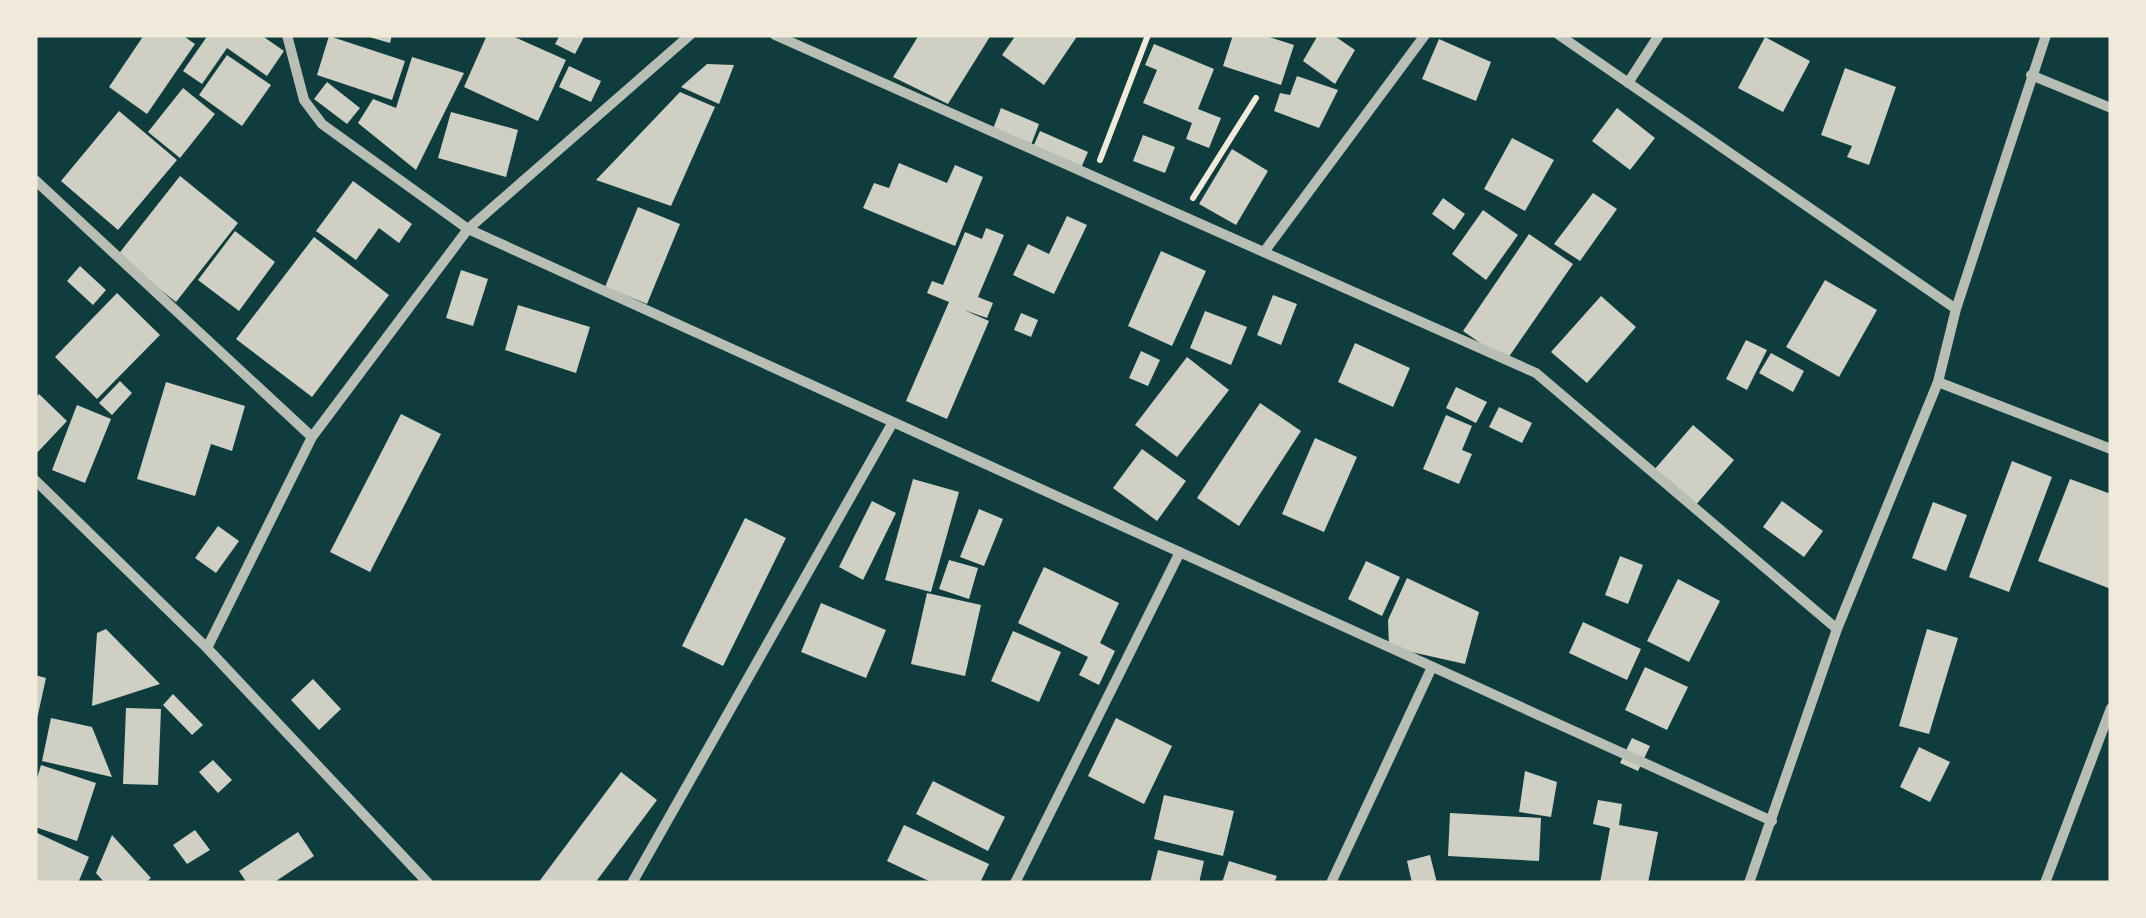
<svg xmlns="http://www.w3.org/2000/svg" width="2146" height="918" font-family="Lora,serif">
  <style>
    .building { fill: #cfcfc3 }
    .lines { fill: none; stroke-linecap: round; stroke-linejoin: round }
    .path { stroke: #f1e9da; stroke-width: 6 }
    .minor { stroke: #b8beb3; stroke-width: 10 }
  </style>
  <rect width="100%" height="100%" fill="#0f3d3e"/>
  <path class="building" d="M144,35h38l13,9 -48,70 -38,-27z
    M208,35h53l23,16 -17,25 -40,-28 -25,36 -19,-13z
    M362,35h30l-2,8z
    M487,35h23l56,25 -28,61 -74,-34z
    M560,35h25l-10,19 -20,-10z
    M919,35h72l-43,69 -55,-27z
    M1016,35h62l-34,50 -42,-30z
    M1233,35h30l31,10 -13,40 -58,-19z
    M1318,35h15l22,15 -20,34 -32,-23z
    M329,36l76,25 -13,39 -75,-25z
    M1765,37l45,24 -27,51 -45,-24z
    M1439,39l52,23 -15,39 -54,-22z
    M1154,44l60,25 -16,40 23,9 -12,30 -23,-9 6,-16 -49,-20 14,-33 -12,-5z
    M227,55l44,30 -29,41 -43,-31z
    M412,57l52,16 -48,97 -58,-47 15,-24 23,9z
    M707,64l27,1 -15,39 -38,-17z
    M569,66l32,15 -10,21 -32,-15z
    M1845,68l51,19 -27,78 -22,-8 5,-11 -31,-11z
    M1297,76l41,14 -19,38 -45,-17 6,-18 10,2z
    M327,82l33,26 -13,16 -33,-25z
    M183,88l32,26 -35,44 -32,-26z
    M680,92l35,15 -44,99 -75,-26z
    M1001,108l38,16 -8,21 -38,-16z
    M1617,108l38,30 -25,32 -38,-29z
    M119,111l58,49 -59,70 -57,-49z
    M451,112l67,18 -12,47 -68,-19z
    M1040,131l48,21 -7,16 -48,-21z
    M1143,135l32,12 -10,26 -32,-12z
    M1512,138l42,22 -29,51 -41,-22z
    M1232,149l36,22 -32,54 -37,-21z
    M899,163l48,20 8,-18 28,12 -28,69 -92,-38 11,-25 15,5z
    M180,176l58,47 -62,79 -59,-46z
    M353,181l59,43 -13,19 -20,-15 -23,32 -40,-29z
    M1593,193l24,16 -37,52 -26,-17z
    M1443,198l22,16 -11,16 -22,-16z
    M638,207l42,17 -33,80 -42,-17z
    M1483,210l35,25 -32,45 -34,-26z
    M1067,216l20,9 -33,69 -41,-19 15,-31 21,10z
    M986,228l18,7 -26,62 15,6 -6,15 -23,-8 25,11 -42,98 -41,-18 43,-99 -22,-9 5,-12 11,4 22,-53 17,7z
    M235,231l40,31 -36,49 -41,-31z
    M1529,234l44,30 -67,97 -43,-30z
    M314,237l75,58 -77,102 -76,-58z
    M1161,251l45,20 -34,75 -44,-20z
    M80,266l26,24 -13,15 -26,-24z
    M461,270l27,9 -15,47 -27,-8z
    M1825,280l52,30 -38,67 -53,-30z
    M117,293l43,42 -63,64 -42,-42z
    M1273,295l24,9 -16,41 -24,-10z
    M1601,296l35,31 -49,56 -36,-31z
    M518,305l72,22 -14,46 -71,-23z
    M1205,311l42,16 -16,38 -41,-17z
    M1021,313l17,7 -7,17 -17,-7z
    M1746,340l21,10 -20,40 -21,-11z
    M1355,343l55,25 -17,39 -55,-25z
    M1141,351l19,9 -12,26 -19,-8z
    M1771,353l33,18 -11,21 -34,-19z
    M1187,357l42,33 -52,67 -42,-32z
    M120,381l12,12 -20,22 -13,-12z
    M166,382l79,24 -13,45 -21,-7 -16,52 -58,-17z
    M1456,387l31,15 -11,21 -30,-15z
    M39,394l28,27 -32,34v-57z
    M1260,403l41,28 -62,95 -42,-28z
    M77,405l34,14 -26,64 -33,-13z
    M1499,407l33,16 -10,20 -33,-16z
    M401,414l40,20 -71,138 -40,-20z
    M1446,415l26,11 -10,24 10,4 -13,30 -36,-15z
    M1693,425l41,35 -39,46 -41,-36z
    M1315,438l42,19 -33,75 -42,-18z
    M1142,449l44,32 -29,40 -44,-33z
    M2012,461l40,16 -43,115 -40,-15z
    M913,479l46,13 -28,100 -46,-12z
    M2070,479l41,15v95l-73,-28z
    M872,501l24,12 -33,67 -24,-13z
    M1782,501l41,30 -19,26 -41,-30z
    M1933,502l34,13 -21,56 -34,-13z
    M979,509l24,10 -19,47 -24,-9z
    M745,518l41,20 -63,128 -41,-20z
    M218,526l21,15 -23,32 -21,-15z
    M1620,556l23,9 -15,39 -23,-9z
    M949,560l29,8 -9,31 -30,-10z
    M1366,561l34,16 -18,39 -34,-17z
    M1044,567l75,36 -19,40 15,8 -16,34 -20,-10 9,-18 -70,-34z
    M1407,578l72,34 -14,52 -76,-17 -1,-27z
    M1678,579l42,22 -31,61 -42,-21z
    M927,593l54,12 -16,71 -54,-12z
    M821,603l65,27 -20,48 -65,-26z
    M1583,622l58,27 -14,31 -58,-27z
    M106,629l54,55 -68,22 5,-73z
    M1927,629l31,9 -29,96 -30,-8z
    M1013,631l48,21 -22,50 -48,-21z
    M1645,667l43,20 -21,43 -42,-20z
    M35,675l11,3 -9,41h-2z
    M313,679l28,30 -22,21 -28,-30z
    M173,694l30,31 -11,10 -29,-30z
    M126,708l35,1 -3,76 -35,-1z
    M51,718l41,9 20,50 -70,-16z
    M1116,718l56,28 -28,58 -56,-28z
    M1632,738l18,8 -12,25 -18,-8z
    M1919,747l31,15 -20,40 -30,-15z
    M213,760l19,20 -14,13 -19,-21z
    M41,765l55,18 -19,58 -42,-14v-42z
    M1525,771l32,11 -6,35 -32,-5z
    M621,772l36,28 -62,83h-57z
    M933,781l72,36 -17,34 -72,-37z
    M1164,795l70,16 -11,45 -69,-17z
    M1598,800l24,4 -3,21 39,7 -10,51h-48l10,-55 -17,-4z
    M1450,813l91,5 -2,43 -91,-5z
    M904,825l85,39 -9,19h-47l-46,-22z
    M195,830l15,20 -23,14 -14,-19z
    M35,832l54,25 -11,26h-43z
    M298,832l16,24 -41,27h-26l-8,-12z
    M112,835l39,43 -6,5h-40l-9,-10z
    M1158,850l46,11 -5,22h-49z
    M1430,855l7,28h-25l-5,-22z
    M1229,861l48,15 -3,7h-52z"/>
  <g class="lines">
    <path class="path" d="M1100,160l48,-125
      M1193,198l63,-100"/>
    <path class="minor" d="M287,35l17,65 18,24 146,105 1304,592
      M775,35l761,338 301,256
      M1559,35l397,274
      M2031,75l80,33
      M1628,83l31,-48
      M35,180l277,257
      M1264,252l161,-217
      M1938,382l173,67
      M35,480l172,168 221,235
      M207,648l105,-211 156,-208 222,-194
      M632,883l261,-461
      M1015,883l165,-331
      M1331,883l101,-216
      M1749,883l88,-254 101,-247 18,-73 90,-274
      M2045,883l66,-175"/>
  </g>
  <rect width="2146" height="918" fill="none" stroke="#f1e9da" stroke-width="75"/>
</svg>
